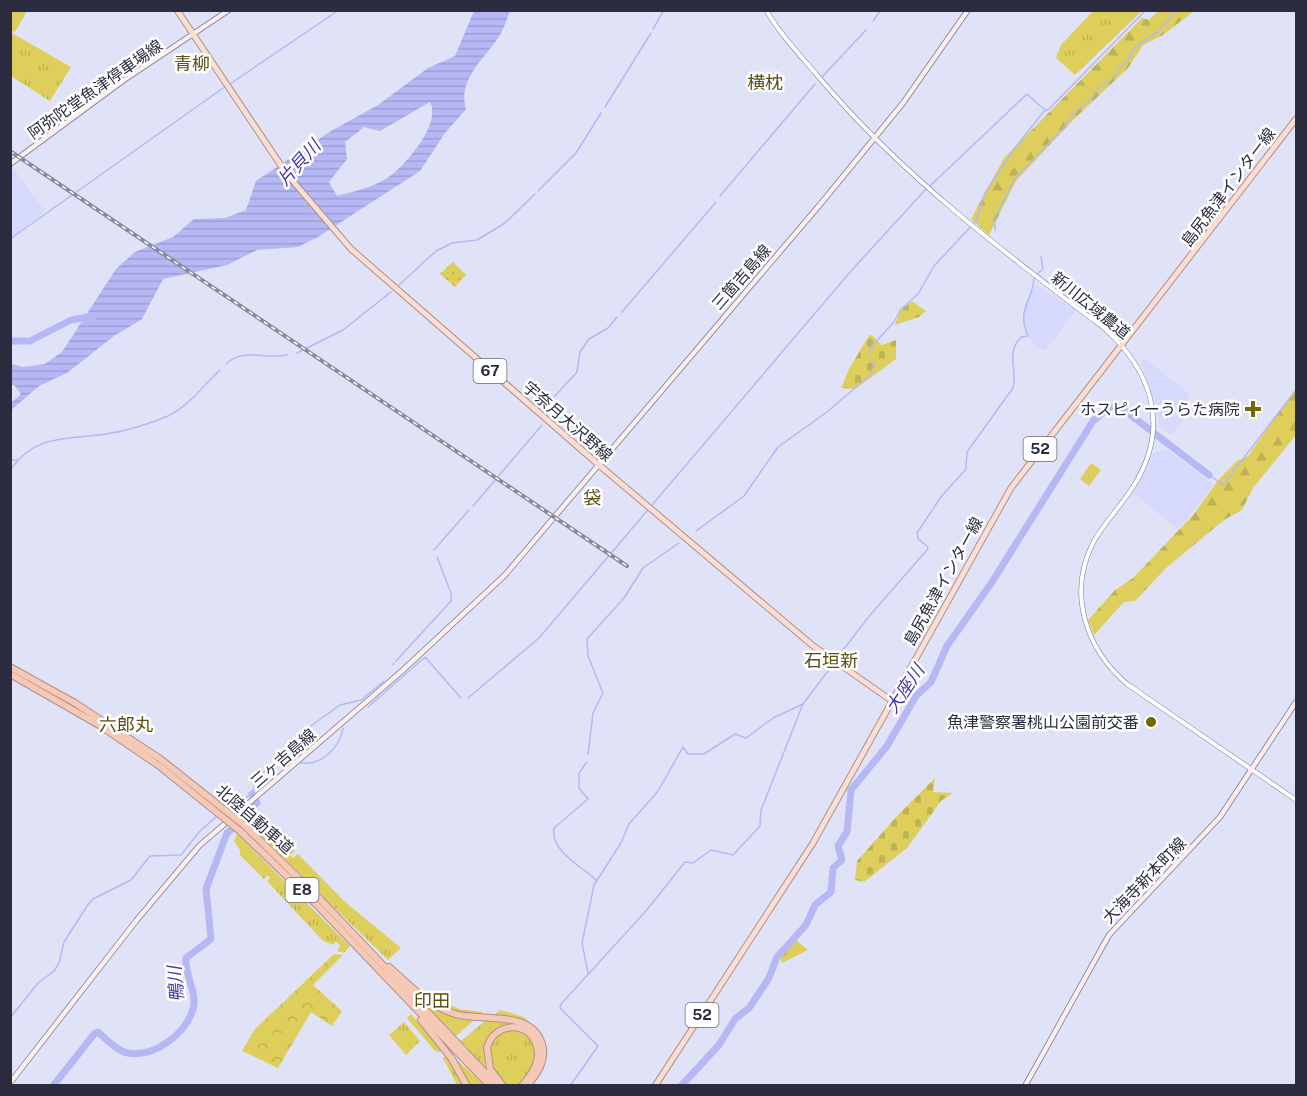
<svg xmlns="http://www.w3.org/2000/svg" width="1307" height="1096" font-family="'Public Sans','Noto Sans JP',sans-serif">
  <style>
    .built { fill: #d6d9fc }
    .grass { fill: url(#grass-tufts) }
    .forest { fill: url(#forest-firs) }
    .cemetery { fill: url(#cemetery-stones) }
    .park { fill: url(#park-crowns) }
    .garden { fill: url(#garden-dots) }
    .water { fill: url(#water-rules); fill-rule: evenodd }
    .lines { fill: none; stroke-linecap: round; stroke-linejoin: round }
    .stream { stroke: #b5b8f4; stroke-width: 1.5 }
    .river { stroke: #b5b8f4; stroke-width: 7 }
    .tertiary-casing { stroke: #7678a6; stroke-width: 5 }
    .secondary-casing { stroke: #7678a6; stroke-width: 6 }
    .primary-casing { stroke: #af918c; stroke-width: 7 }
    .motorway-casing { stroke: #af918c; stroke-width: 8 }
    .tertiary { stroke: #fff; stroke-width: 4 }
    .secondary { stroke: #fceee9; stroke-width: 4.5 }
    .primary { stroke: #faded3; stroke-width: 5 }
    .motorway { stroke: #f6c8b6; stroke-width: 6 }
    .rail-casing { stroke: #88899d; stroke-width: 4 }
    .rail { stroke: #fff; stroke-width: 1.5; stroke-dasharray: 4.5; stroke-linecap: butt }
    .motorway-bridge-casing { stroke: #af918c; stroke-width: 8; stroke-linecap: butt }
    .motorway-bridge { stroke: #f6c8b6; stroke-width: 6 }
    .poi-dot { fill: #746900; stroke: #fff; stroke-width: 2 }
    .labels { text-anchor: middle; stroke-width: 5; stroke-linejoin: round; paint-order: stroke }
    .shield { fill: #fff; stroke: #6b6b79; stroke-width: 1.5 }
    .shield-label { font-size: 15px; font-weight: bold; fill: #2b2c3f }
    .street-label { font-size: 16px; fill: #2b2c3f; stroke: #fff }
    .poi-label { font-size: 16px; fill: #2b2c3f; stroke: #fff; text-anchor: end }
    .neighbourhood-label { font-size: 18px; fill: #595113; stroke: #fff }
    .water-label { font-size: 18px; font-style: italic; fill: #4739a9; stroke: #fff }
  </style>
  <defs>
    <pattern id="grass-tufts" width="24" height="20" patternUnits="userSpaceOnUse" patternTransform="scale(1.5)"><rect width="24" height="20" fill="#decf5c"/><path d="M3 7l-1-3M5 7V3M7 7l1-3M15 17l-1-3M17 17v-4M19 17l1-3" fill="none" stroke="#bfb251"/></pattern>
    <pattern id="forest-firs" width="22" height="20" patternUnits="userSpaceOnUse" patternTransform="scale(1.5)"><rect width="22" height="20" fill="#decf5c"/><path d="M5 1l3.5 6h-7zM16 11l3.5 6h-7z" fill="#bfb251"/></pattern>
    <pattern id="cemetery-stones" width="16" height="16" patternUnits="userSpaceOnUse" patternTransform="scale(1.5)"><rect width="16" height="16" fill="#decf5c"/><path d="M2 7V4a2 2 0 0 1 4 0v3zM10 15v-3a2 2 0 0 1 4 0v3z" fill="#bfb251"/></pattern>
    <pattern id="park-crowns" width="20" height="18" patternUnits="userSpaceOnUse" patternTransform="scale(1.5)"><rect width="20" height="18" fill="#decf5c"/><path d="M2 6a3 3 0 1 1 6 0M12 15a3 3 0 1 1 6 0" fill="none" stroke="#bfb251"/></pattern>
    <pattern id="garden-dots" width="8" height="8" patternUnits="userSpaceOnUse" patternTransform="scale(1.5)"><rect width="8" height="8" fill="#decf5c"/><path d="M2 2h.1M6 6h.1" fill="none" stroke="#bfb251" stroke-width="1.8" stroke-linecap="round"/></pattern>
    <pattern id="water-rules" width="6" height="5" patternUnits="userSpaceOnUse" patternTransform="scale(1.5)"><rect width="6" height="5" fill="#b5b8f4"/><path d="M0 2.5h6" fill="none" stroke="#9c9ed2"/></pattern>
  </defs>
  <rect width="100%" height="100%" fill="#e0e2f7"/>
  <path class="built" d="M12,167l33,44 -34,28 -1,-71z
    M1036,285l40,25 -31,41 -12,-7 -10,-24 2,-15z
    M1145,358l45,37 -10,14 8,5 -17,21 -12,-10 -3,-20 -15,-44z
    M1166,449l48,36 -36,44 -44,-35 19,-41z"/>
  <path class="grass" d="M1093,11h49l-67,64 -19,-17 5,-13z
    M10,32l61,35 -21,34 -39,-25z
    M1091,463l10,7 -12,16 -9,-7z
    M260,820l35,31 -5,4 3,3 5,-4 47,48 56,46 -13,12 -139,-136z
    M237,834l113,112 -6,7 -7,-2 3,-6 -5,-4 -1,4 -11,-4 -56,-60 3,-3 -2,-3 -4,4 -24,-24v-5l-6,-9z
    M795,939l13,11 -26,13 -2,-5z
    M431,996l28,13 24,3 -3,3c-20,-2 -35,-6 -51,-17z
    M418,997l30,17 25,7 -17,15z
    M500,1010l24,7 13,12 -17,-10 -25,-4z
    M411,1014l30,36 -1,2 -5,-1 -28,-33z
    M485,1021l30,2c-3,2 -9,2 -13,3 -20,8 -16,26 -17,41l-24,-26z
    M404,1022l16,19 -14,14 -17,-20z
    M511,1030c38,7 26,34 7,55l-10,1c-15,-14 -23,-28 -14,-48z
    M446,1056l18,29h-7l-14,-27z
    M453,1056l31,29h-15z"/>
  <path class="forest" d="M10,11h17l-12,21 -4,-2z
    M1158,11h36l-31,24 -20,10 -15,23 -55,52 -57,61 -27,54 -18,-16 33,-61 138,-140 7,2z
    M1296,388v47l-43,53 -11,22 -18,10 -58,48 -31,33 -11,1 -30,33 -6,-15 27,-30 18,-12 61,-64 25,-35 18,-18 11,-5z"/>
  <path class="cemetery" d="M912,301l14,10 -7,6 -24,8 6,-15z
    M870,334l12,11 14,-5v19l-41,30 -14,-1 9,-21z
    M935,778l-2,14 20,1 -12,8 -34,47 -43,34 -9,-2 2,-19 41,-46z"/>
  <path class="park" d="M334,954l9,1 -30,30 29,26 -10,15 -21,-14 -33,56 -36,-17 13,-22z"/>
  <path class="garden" d="M453,262l13,13 -11,12 -15,-13z"/>
  <path class="water" d="M474,11h36c-3,7 -5,15 -9,22 -14,25 -44,44 -35,76l-21,24 -25,38 -102,66 -20,10 -41,3 -30,15 -64,14 -21,40 -28,17 -47,37 -28,13 -28,24v-7l10,-9 -7,-9h-3v-21l12,3 22,-3 17,-12 54,-83 19,-17 38,-15 21,-18 31,-1 21,-8 10,-29 75,-50 47,-26 50,-37 27,-12zM430,102c11,20 -20,57 -36,71 -15,13 -38,18 -57,23l-8,-14 18,-23 -2,-17 19,-15 16,4z"/>
  <g class="lines">
    <path class="stream" d="M873,21l8,-11
      M653,29l11,-19
      M823,76l43,-46
      M230,84l109,-74
      M605,107l46,-74
      M930,186l97,-92 18,16
      M538,191l38,-38 25,-40
      M720,196l95,-112
      M995,230v-12l20,-40 47,-48 12,-17 17,-14 4,-8 20,-14 3,-8 8,-6 10,-17 22,-14 19,-22
      M10,239l216,-153
      M1038,273l5,-4 -2,-12
      M399,285l37,-34 16,-8 25,-3 28,-17 30,-29
      M622,312l94,-110
      M297,353l46,-23 48,-38
      M869,354l2,-7 23,-25 7,-13 17,-15 16,-28 42,-45 9,-28 29,-44 31,-39h3l98,-100
      M226,364c17,-17 39,-4 61,-9
      M554,397l23,-25 3,-20 9,-13 19,-11 9,-11
      M10,460h7
      M10,470c26,-37 57,-30 96,-36 20,-3 43,-10 62,-18 21,-10 36,-31 52,-46
      M1209,475l14,10 73,-95
      M473,506l69,-81
      M696,531l48,-35 34,-49 49,-35 42,-36 6,-11 -4,-5
      M434,550l35,-40
      M836,659l35,-45 56,-64 1,-3 -10,-8 -1,-6 24,-36 25,-28 1,-17 46,-64c5,-20 -8,-34 8,-51l7,-1c-12,-27 5,-35 6,-58
      M396,661l55,-60v-8l-14,-36
      M393,665l1,-2
      M468,698l71,-60 312,-367 75,-82
      M368,707l57,-50 36,41
      M588,754l5,-41 10,-20 -15,-37 -1,-17 37,-41 19,-30 36,-25
      M587,762l-8,11v15l9,11 -34,29c-4,23 27,38 42,52
      M301,763c21,3 39,-16 42,-35
      M227,809l25,-15 5,-16 41,-35 10,-15 32,-23 21,-5 23,-19
      M588,973l-6,-30 12,-58 27,-42 8,-19 29,-33 25,-44 5,7h16l31,-20 11,4 27,-20 30,-14
      M10,1018l28,-35 16,-12 5,-8 5,-21 23,-36 6,-7 38,-19 19,-24 31,-1 18,-23 19,-17
      M570,1086l28,-40 -38,-38 1,-4 85,-93 39,-49 8,1 18,-13 22,5 27,-29 1,-16 42,-106 31,-41"/>
    <path class="river" d="M10,341h20l41,-21 23,-4
      M53,1086l42,-53 3,-1c8,7 19,19 30,21 27,5 58,-20 65,-44 5,-16 -9,-35 -7,-51l25,-19 -5,-50 21,-56 12,-9 10,-15 8,-6 -5,-9
      M681,1086l38,-41 16,-26 14,-11 20,-30 8,-21 29,-32 9,-20 16,-13 2,-24 9,-8 -4,-14 9,-14 4,-42 36,-44 29,-50 15,-14 16,-36 45,-64 101,-161 16,-14h11l89,68"/>
    <g class="tertiary-casing">
      <path id="tertiary" d="M766,10c14,24 33,44 51,65 82,98 185,176 287,253 47,42 66,96 32,154 -12,21 -30,38 -42,59 -27,51 -9,107 33,143l169,116"/>
    </g>
    <g class="secondary-casing">
      <path id="secondary" d="M10,164l114,-84 105,-70
        M10,1083l126,-162 63,-75 203,-175 103,-96 318,-374 80,-98 65,-93
        M1025,1086l84,-151 111,-118 76,-115"/>
    </g>
    <g class="primary-casing">
      <path id="primary" d="M177,10l109,163 65,76 248,216 213,180 80,56
        M655,1086l158,-243 198,-355 285,-369"/>
    </g>
    <g class="motorway-casing">
      <path id="motorway" d="M10,667l65,36 84,55
        M10,674l89,51 59,40
        M245,826l76,74 177,186
        M240,831l77,74 173,181
        M389,967c19,17 38,37 63,46 27,10 79,-5 90,31 5,16 -5,30 -15,42
        M421,1020l31,39 15,27
        M503,1086l-13,-17 -3,-22c6,-18 24,-25 41,-15 18,18 9,37 -6,54"/>
    </g>
    <use href="#tertiary" class="tertiary"/>
    <use href="#secondary" class="secondary"/>
    <use href="#primary" class="primary"/>
    <use href="#motorway" class="motorway"/>
    <g class="rail-casing">
      <path id="rail" d="M10,151l617,415"/>
    </g>
    <use href="#rail" class="rail"/>
    <g class="motorway-bridge-casing">
      <path id="motorway-bridge" d="M159,758l86,68
        M158,765l82,66"/>
    </g>
    <use href="#motorway-bridge" class="motorway-bridge"/>
  </g>
  <g class="poi-dot">
    <path d="M1250 400h6v6h6v6h-6v6h-6v-6h-6v-6h6z"/>
    <circle cx="1151" cy="722" r="6"/>
  </g>
  <g class="labels">
    <g class="shield">
      <rect x="473.5" y="359" width="33" height="24" rx="4.5"/>
      <rect x="1023.5" y="437" width="33" height="24" rx="4.5"/>
      <rect x="285.5" y="878" width="33" height="24" rx="4.5"/>
      <rect x="685.5" y="1003" width="33" height="24" rx="4.5"/>
    </g>
    <g class="shield-label">
      <text x="490" y="376">67</text>
      <text x="1040" y="454">52</text>
      <text x="302" y="895">E8</text>
      <text x="702" y="1020">52</text>
    </g>
    <g class="street-label">
      <text transform="translate(95 89) rotate(-35)" y="6">阿弥陀堂魚津停車場線</text>
      <text transform="translate(1228 187) rotate(-53)" y="6">島尻魚津インター線</text>
      <text transform="translate(741 277) rotate(-49)" y="6">三箇吉島線</text>
      <text transform="translate(1091 305) rotate(39)" y="6">新川広域農道</text>
      <text transform="translate(568 421) rotate(41)" y="6">宇奈月大沢野線</text>
      <text transform="translate(943 581) rotate(-61)" y="6">島尻魚津インター線</text>
      <text transform="translate(283 758) rotate(-41)" y="6">三ヶ吉島線</text>
      <text transform="translate(255 819) rotate(41)" y="6">北陸自動車道</text>
      <text transform="translate(1144 880) rotate(-46)" y="6">大海寺新本町線</text>
    </g>
    <g class="poi-label">
      <text x="1240" y="415">ホスピィーうらた病院</text>
      <text x="1139" y="728">魚津警察署桃山公園前交番</text>
    </g>
    <g class="neighbourhood-label">
      <text x="192" y="70">青柳</text>
      <text x="765" y="89">横枕</text>
      <text x="592" y="504">袋</text>
      <text x="831" y="667">石垣新</text>
      <text x="126" y="731">六郎丸</text>
      <text x="432" y="1007">印田</text>
    </g>
    <g class="water-label">
      <text transform="translate(299 163) rotate(-48)" y="6">片貝川</text>
      <text transform="translate(905 689) rotate(-56)" y="6">大座川</text>
      <text transform="translate(176 984) rotate(-95)" y="6">鴨川</text>
    </g>
  </g>
  <rect width="1307" height="1096" fill="none" stroke="#2b2c3f" stroke-width="24"/>
</svg>
